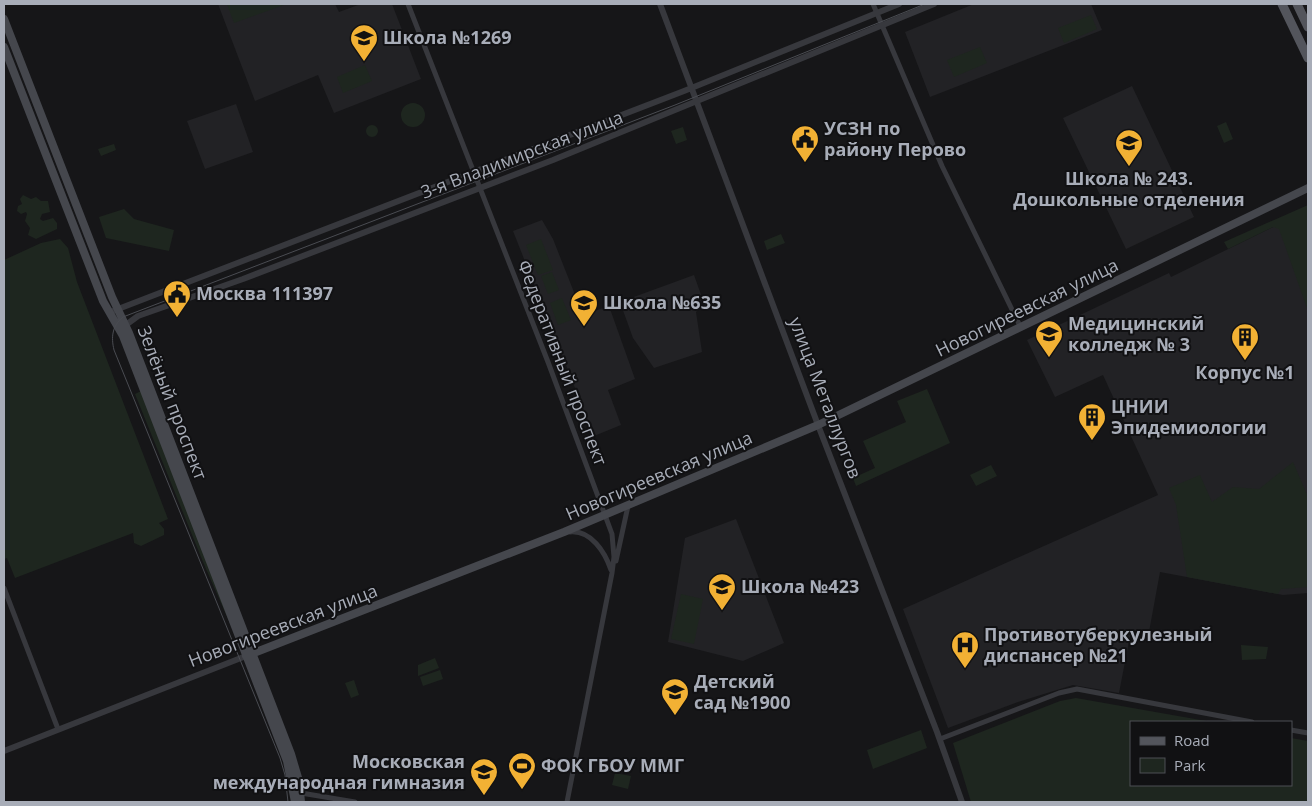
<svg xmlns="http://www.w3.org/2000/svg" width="1312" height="806" font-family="'Open Sans',sans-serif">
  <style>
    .built { fill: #222225 }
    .green { fill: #1e261f }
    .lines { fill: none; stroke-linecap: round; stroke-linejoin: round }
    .minor { stroke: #37383d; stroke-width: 5 }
    .tertiary { stroke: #37383d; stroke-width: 6 }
    .secondary { stroke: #45474d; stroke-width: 8 }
    .primary { stroke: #53555c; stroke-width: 9 }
    .tram { stroke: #4a4c52; stroke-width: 1 }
    .labels { text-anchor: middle; stroke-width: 4; stroke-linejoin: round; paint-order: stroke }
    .poi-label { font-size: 18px; font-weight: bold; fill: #a8adb8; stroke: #111113; text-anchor: start }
    .street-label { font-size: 18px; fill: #a8adb8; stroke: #111113 }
  </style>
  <rect width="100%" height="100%" fill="#161618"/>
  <path class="built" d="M218,4h117l4,8 22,-8h31l29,75 -87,34 -16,-38 -63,26z
    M974,4h117l11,26 -172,67 -25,-65z
    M1132,86l62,131 -68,32 -63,-131z
    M236,104l17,48 -48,17 -18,-48z
    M1308,210v383l-25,2 -123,-23 -11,60 -18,-1 -12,62 -46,-8 -55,17 -70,26 -45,-119 255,-114 -55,-120 -48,22 -28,-57 142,-67 2,4z
    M542,220l11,19 30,76 26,-9 26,73 -27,11 13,35 -27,11 -81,-205z
    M694,275l10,28 -8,9 6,40 -48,16 -21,-30 -13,-36z
    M736,519l48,124 -41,18 -75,-19 17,-104z"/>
  <path class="green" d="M227,4h57v1l-50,18z
    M1091,15l6,14 -33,14 -6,-15z
    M980,47l7,16 -33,14 -7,-17z
    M365,65l7,16 -29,12 -6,-16z
    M401 115a12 12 0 1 1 24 0a12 12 0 1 1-24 0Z
    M1226,122l7,17 -9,4 -7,-17z
    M366 131a6 6 0 1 1 12 0a6 6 0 1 1-12 0Z
    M683,127l4,13 -11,4 -5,-13z
    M114,144l2,6 -15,6 -3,-7z
    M23,195l8,4 5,-2 5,4h7l2,11 -8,2 -2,5 3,2 10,-3 4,5v6l-21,10 -8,-4 2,-7 -5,-7 2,-7 -1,-2 -5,2 -4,-3 1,-5 4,-2 -2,-5z
    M1308,205v106l-29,-82 -6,-2 -45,22 -4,-7z
    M124,209l10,10 40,11 -5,21 -63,-13 -7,-21z
    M781,234l4,9 -18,7 -3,-9z
    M60,239l8,9 9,34 91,237 -9,4 5,6v6l-23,11 -7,-3 -1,-10 -118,45 -8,-20 -3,1v-299l37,-17z
    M541,239l12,31 -15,5 -12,-30z
    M552,272l7,18 -11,4 -7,-18z
    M562,298l9,22 -13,5 -8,-22z
    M927,389l23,54 -94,43 -3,-8 22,-10 -12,-27 43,-19 -9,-21z
    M141,391l98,253 -36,-82 -68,-168z
    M1293,462l15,35v90l-27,2 -3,5 -91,-17 -11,-72 -7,-17 31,-13 12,27 21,-15 26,2z
    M991,465l6,11 -21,10 -6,-11z
    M681,594l22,5 -9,45 -23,-5z
    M1241,645l27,2 -2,12 -24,1z
    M435,658l4,10 -21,8v-11z
    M440,670l3,9 -20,7 -3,-9z
    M354,680l5,15 -8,3 -6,-15z
    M1076,698l136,24h-81v63h160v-47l17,3v61h-337l-18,-59 107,-42z
    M921,730l6,18 -54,21 -6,-19z
    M615,773l16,3 -3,13 -16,-4z"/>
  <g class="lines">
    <path class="minor" d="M408,4l140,358 64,172 2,23 -2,16 -45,229
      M873,4l69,162 79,162
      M570,532c21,-2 35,20 41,38
      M616,561l12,-55
      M4,588l54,141
      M1291,730l17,3
      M940,739l119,-46 18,-4 175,33
      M301,793l54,9"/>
    <path class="tertiary" d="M660,4l158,421 119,307 25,70
      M113,311l571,-220 215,-87
      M123,327l15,-11 105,-37 310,-119 381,-156
      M4,751l242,-95"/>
    <path class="secondary" d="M4,19l108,278 17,36 162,421 8,27 2,21
      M4,47l99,254 20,35 17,44 147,381 8,41
      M246,656l318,-124 254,-107 490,-237"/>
    <path class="primary" d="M1282,4l26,54
      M1297,4l11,23"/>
    <path class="tram" d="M288,802l-3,-27 -5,-17 -166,-408c-3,-13 -2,-24 9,-33l552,-212 250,-101"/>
  </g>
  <defs>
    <g id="school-pin" transform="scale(1.4375)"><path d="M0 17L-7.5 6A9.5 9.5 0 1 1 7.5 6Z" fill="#f2b134" stroke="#111113"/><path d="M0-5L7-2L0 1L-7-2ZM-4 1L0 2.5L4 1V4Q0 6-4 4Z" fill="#111"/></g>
    <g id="civic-pin" transform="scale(1.4375)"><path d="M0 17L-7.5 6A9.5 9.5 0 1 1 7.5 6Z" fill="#f2b134" stroke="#111113"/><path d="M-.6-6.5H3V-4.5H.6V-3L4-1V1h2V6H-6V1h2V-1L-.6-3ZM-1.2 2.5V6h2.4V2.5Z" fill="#111"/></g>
    <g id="university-pin" transform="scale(1.4375)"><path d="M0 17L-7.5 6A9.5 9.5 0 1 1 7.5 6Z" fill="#f2b134" stroke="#111113"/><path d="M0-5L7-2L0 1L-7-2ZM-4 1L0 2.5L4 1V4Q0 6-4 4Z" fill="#111"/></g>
    <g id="building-pin" transform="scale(1.4375)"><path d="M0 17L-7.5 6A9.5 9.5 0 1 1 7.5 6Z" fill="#f2b134" stroke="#111113"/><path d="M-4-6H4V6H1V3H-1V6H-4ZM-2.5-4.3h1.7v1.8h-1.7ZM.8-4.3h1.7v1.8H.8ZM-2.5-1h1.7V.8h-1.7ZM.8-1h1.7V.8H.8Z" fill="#111"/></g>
    <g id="hospital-pin" transform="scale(1.4375)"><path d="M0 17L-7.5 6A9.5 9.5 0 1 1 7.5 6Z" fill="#f2b134" stroke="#111113"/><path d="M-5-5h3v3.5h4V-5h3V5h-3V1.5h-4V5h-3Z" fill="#111"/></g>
    <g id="stadium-pin" transform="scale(1.4375)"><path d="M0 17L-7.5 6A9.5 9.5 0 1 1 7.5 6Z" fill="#f2b134" stroke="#111113"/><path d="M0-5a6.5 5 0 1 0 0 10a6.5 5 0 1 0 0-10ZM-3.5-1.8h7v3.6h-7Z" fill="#111"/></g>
  </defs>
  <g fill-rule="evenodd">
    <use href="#school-pin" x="364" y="38"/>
    <use href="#civic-pin" x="805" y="139"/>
    <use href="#school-pin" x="1129" y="143"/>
    <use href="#civic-pin" x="177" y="294"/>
    <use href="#school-pin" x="584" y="303"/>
    <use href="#university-pin" x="1049" y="334"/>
    <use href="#building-pin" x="1245" y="337"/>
    <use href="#building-pin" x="1092" y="417"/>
    <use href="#school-pin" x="722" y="587"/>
    <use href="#hospital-pin" x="965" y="645"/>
    <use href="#school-pin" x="675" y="692"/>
    <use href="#stadium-pin" x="522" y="766"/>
    <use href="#school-pin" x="484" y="772"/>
  </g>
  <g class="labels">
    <g class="poi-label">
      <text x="383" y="44">Школа №1269</text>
      <text x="824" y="135">УСЗН по<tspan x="824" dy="21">району Перово</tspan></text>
      <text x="1129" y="185" text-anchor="middle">Школа № 243.<tspan x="1129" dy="21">Дошкольные отделения</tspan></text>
      <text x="196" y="300">Москва 111397</text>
      <text x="603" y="309">Школа №635</text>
      <text x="1068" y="330">Медицинский<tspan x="1068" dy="21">колледж № 3</tspan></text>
      <text x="1245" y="379" text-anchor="middle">Корпус №1</text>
      <text x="1111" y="413">ЦНИИ<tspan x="1111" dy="21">Эпидемиологии</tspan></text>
      <text x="741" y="593">Школа №423</text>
      <text x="984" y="641">Противотуберкулезный<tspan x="984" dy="21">диспансер №21</tspan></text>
      <text x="694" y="688">Детский<tspan x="694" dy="21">сад №1900</tspan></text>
      <text x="465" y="768" text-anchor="end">Московская<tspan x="465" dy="21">международная гимназия</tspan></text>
      <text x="541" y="772">ФОК ГБОУ ММГ</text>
    </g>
    <g class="street-label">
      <text transform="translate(522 155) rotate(-21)" y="6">3-я Владимирская улица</text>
      <text transform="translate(1027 308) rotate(-26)" y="6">Новогиреевская улица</text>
      <text transform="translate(562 363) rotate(69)" y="6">Федеративный проспект</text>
      <text transform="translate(825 398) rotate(69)" y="6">улица Металлургов</text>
      <text transform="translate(172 403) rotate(69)" y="6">Зелёный проспект</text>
      <text transform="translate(659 476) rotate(-23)" y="6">Новогиреевская улица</text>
      <text transform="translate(283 626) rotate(-21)" y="6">Новогиреевская улица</text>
    </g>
  </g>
  <rect width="1312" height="806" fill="none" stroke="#a8adb8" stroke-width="10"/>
  <rect x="1130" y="721" width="162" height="65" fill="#111113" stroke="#4d4f55"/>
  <rect x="1140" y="737" width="25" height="8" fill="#53555c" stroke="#4d4f55"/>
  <text x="1174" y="746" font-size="15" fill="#a8adb8">Road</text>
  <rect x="1140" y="758" width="25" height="15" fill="#1e261f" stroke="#4d4f55"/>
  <text x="1174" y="771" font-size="15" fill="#a8adb8">Park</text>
</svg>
